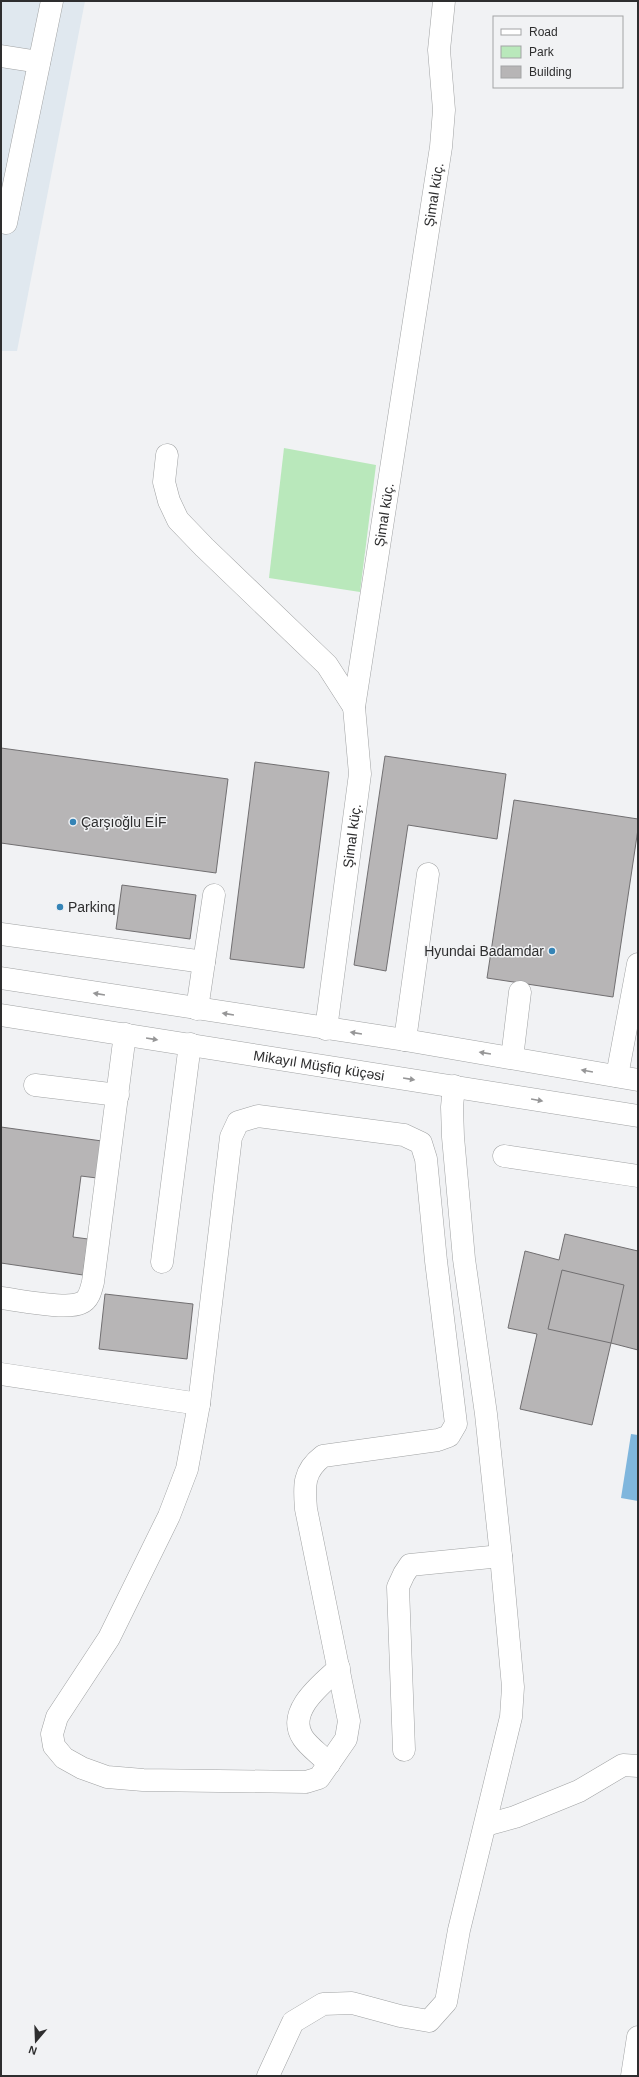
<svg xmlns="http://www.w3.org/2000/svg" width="639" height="2077" font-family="Arial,sans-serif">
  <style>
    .built { fill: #e0e8ef }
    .green { fill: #b9e8bb }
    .water { fill: #7fb6dd }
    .building { fill: #b7b5b6; stroke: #716f71 }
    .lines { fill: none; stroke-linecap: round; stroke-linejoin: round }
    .minor-casing { stroke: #a0a2a3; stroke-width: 23 }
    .major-casing { stroke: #a0a2a3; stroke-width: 23 }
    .minor { stroke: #fff; stroke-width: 22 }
    .major { stroke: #fff; stroke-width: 22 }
    .oneway { fill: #969697 }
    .poi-dot { fill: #3584b6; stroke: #f1f2f4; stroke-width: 1.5 }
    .labels { text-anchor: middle; stroke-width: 3; stroke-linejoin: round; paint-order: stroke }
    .street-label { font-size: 14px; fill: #2e2e2f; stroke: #f1f2f4 }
    .poi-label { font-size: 14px; fill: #2e2e2f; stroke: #f1f2f4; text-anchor: start }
  </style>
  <rect width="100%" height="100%" fill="#f1f2f4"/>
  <path class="built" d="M1,1h84l-68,350h-16z"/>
  <path class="green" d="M284,448l92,17 -16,127 -91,-14z"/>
  <path class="water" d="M631,1434l7,1v66l-17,-3z"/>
  <path class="building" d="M1,748l227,31 -12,94 -215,-30z
    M385,756l121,18 -9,65 -89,-14 -22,146 -32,-6z
    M255,762l74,10 -25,196 -74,-9z
    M514,800l124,19v10l-25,168 -126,-19z
    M122,885l74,10 -6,44 -74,-10z
    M1,1127l101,14 -5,37 -16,-2 -8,61 15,2 -5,36 -82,-12z
    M565,1234l73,17v99l-27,-7 -19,82 -72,-16 17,-75 -29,-6 17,-77 34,9z
    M562,1270l62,15 -13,58 -63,-14z
    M105,1294l88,10 -6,55 -88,-10z"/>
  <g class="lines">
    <g class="minor-casing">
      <g id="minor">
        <path d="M1,56l38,6"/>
        <path d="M1,222l5,1 46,-222"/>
        <path d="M167,455l-3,27 5,19 9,19 26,27 123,118 27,42"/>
        <path d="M1,934l203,28"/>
        <path d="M197,1009l17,-114"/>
        <path id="s1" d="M326,1029l34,-255 -6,-67 87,-560 3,-37 -5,-60 5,-49"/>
        <path d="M405,1040l23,-166"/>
        <path d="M512,1058l8,-66"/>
        <path d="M617,1076l21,-112"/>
        <path d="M35,1085l83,10"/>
        <path d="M258,1116l146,19 17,8 5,16 10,102 20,163 -7,12 -11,4 -115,16c-20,15 -19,30 -17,53l43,212 -3,18 -27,39 -13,4 -163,-2 -36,-3 -25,-9 -18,-10 -10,-12 -2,-12 5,-17 52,-79 60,-122 18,-47 12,-65 32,-267 7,-15z"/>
        <path d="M504,1156l134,20"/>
        <path d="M162,1262l28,-218"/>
        <path d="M1,1298c18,2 65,12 80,5 8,-3 10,-13 12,-21l32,-248"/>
        <path d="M1,1374l198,30"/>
        <path d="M404,1750l-6,-163 6,-13 6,-9 91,-9"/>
        <path d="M329,1764c-8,-9 -20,-17 -26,-26 -18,-27 20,-55 36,-70"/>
        <path d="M486,1825l29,-8 64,-26 44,-26 15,1"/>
        <path d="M268,2076l25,-54 30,-18 29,-1 48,13 29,5 17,-19 13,-72 52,-213 2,-30 -12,-131 -15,-142 -22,-155 -11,-122 -1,-30 2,-21"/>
        <path d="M632,2076l6,-39"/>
      </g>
    </g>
    <g class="major-casing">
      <g id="major">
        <path d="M1,978l404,62 233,40"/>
        <path id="s2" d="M1,1015l637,101"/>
      </g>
    </g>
    <use href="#minor" class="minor"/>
    <use href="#major" class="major"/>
  </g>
  <defs><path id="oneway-solid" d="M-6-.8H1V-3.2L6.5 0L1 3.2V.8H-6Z"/></defs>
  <g class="oneway">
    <use href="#oneway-solid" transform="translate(99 994) rotate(-171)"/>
    <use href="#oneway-solid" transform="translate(228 1014) rotate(-171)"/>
    <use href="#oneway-solid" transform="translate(356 1033) rotate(-171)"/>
    <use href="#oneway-solid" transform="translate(152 1039) rotate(9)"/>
    <use href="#oneway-solid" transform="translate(485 1053) rotate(-171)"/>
    <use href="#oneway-solid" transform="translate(587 1071) rotate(-170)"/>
    <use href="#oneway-solid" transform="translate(409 1079) rotate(9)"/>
    <use href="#oneway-solid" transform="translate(537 1100) rotate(10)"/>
  </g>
  <g class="poi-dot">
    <circle cx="73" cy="822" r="4"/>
    <circle cx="60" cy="907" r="4"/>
    <circle cx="552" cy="951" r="4"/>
  </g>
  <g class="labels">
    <g class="street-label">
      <text dy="5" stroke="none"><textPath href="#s1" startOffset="843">Şimal küç.</textPath></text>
      <text dy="5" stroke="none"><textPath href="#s1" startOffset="519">Şimal küç.</textPath></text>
      <text dy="5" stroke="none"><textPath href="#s1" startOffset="195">Şimal küç.</textPath></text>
      <text dy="5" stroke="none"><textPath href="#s2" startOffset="322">Mikayıl Müşfiq küçəsi</textPath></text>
    </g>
    <g class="poi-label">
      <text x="81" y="827">Çarşıoğlu EİF</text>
      <text x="68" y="912">Parkinq</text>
      <text x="544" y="956" text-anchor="end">Hyundai Badamdar</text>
    </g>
  </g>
  <rect width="639" height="2077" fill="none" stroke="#2e2e2f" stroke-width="4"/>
  <rect x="493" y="16" width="130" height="72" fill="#f1f2f4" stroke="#a3a4a5"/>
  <rect x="501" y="29" width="20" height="6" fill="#ffffff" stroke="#a3a4a5"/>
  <text x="529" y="36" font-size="12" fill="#2e2e2f">Road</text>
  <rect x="501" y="46" width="20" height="12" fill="#b9e8bb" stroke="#a3a4a5"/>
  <text x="529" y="56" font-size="12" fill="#2e2e2f">Park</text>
  <rect x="501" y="66" width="20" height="12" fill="#b7b5b6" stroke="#a3a4a5"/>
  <text x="529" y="76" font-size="12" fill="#2e2e2f">Building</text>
  <g transform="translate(36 2041) rotate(199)" stroke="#f1f2f4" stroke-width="3" paint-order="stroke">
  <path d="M0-3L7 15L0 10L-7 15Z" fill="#2e2e2f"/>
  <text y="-6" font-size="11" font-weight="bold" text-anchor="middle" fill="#2e2e2f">N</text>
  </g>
</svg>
